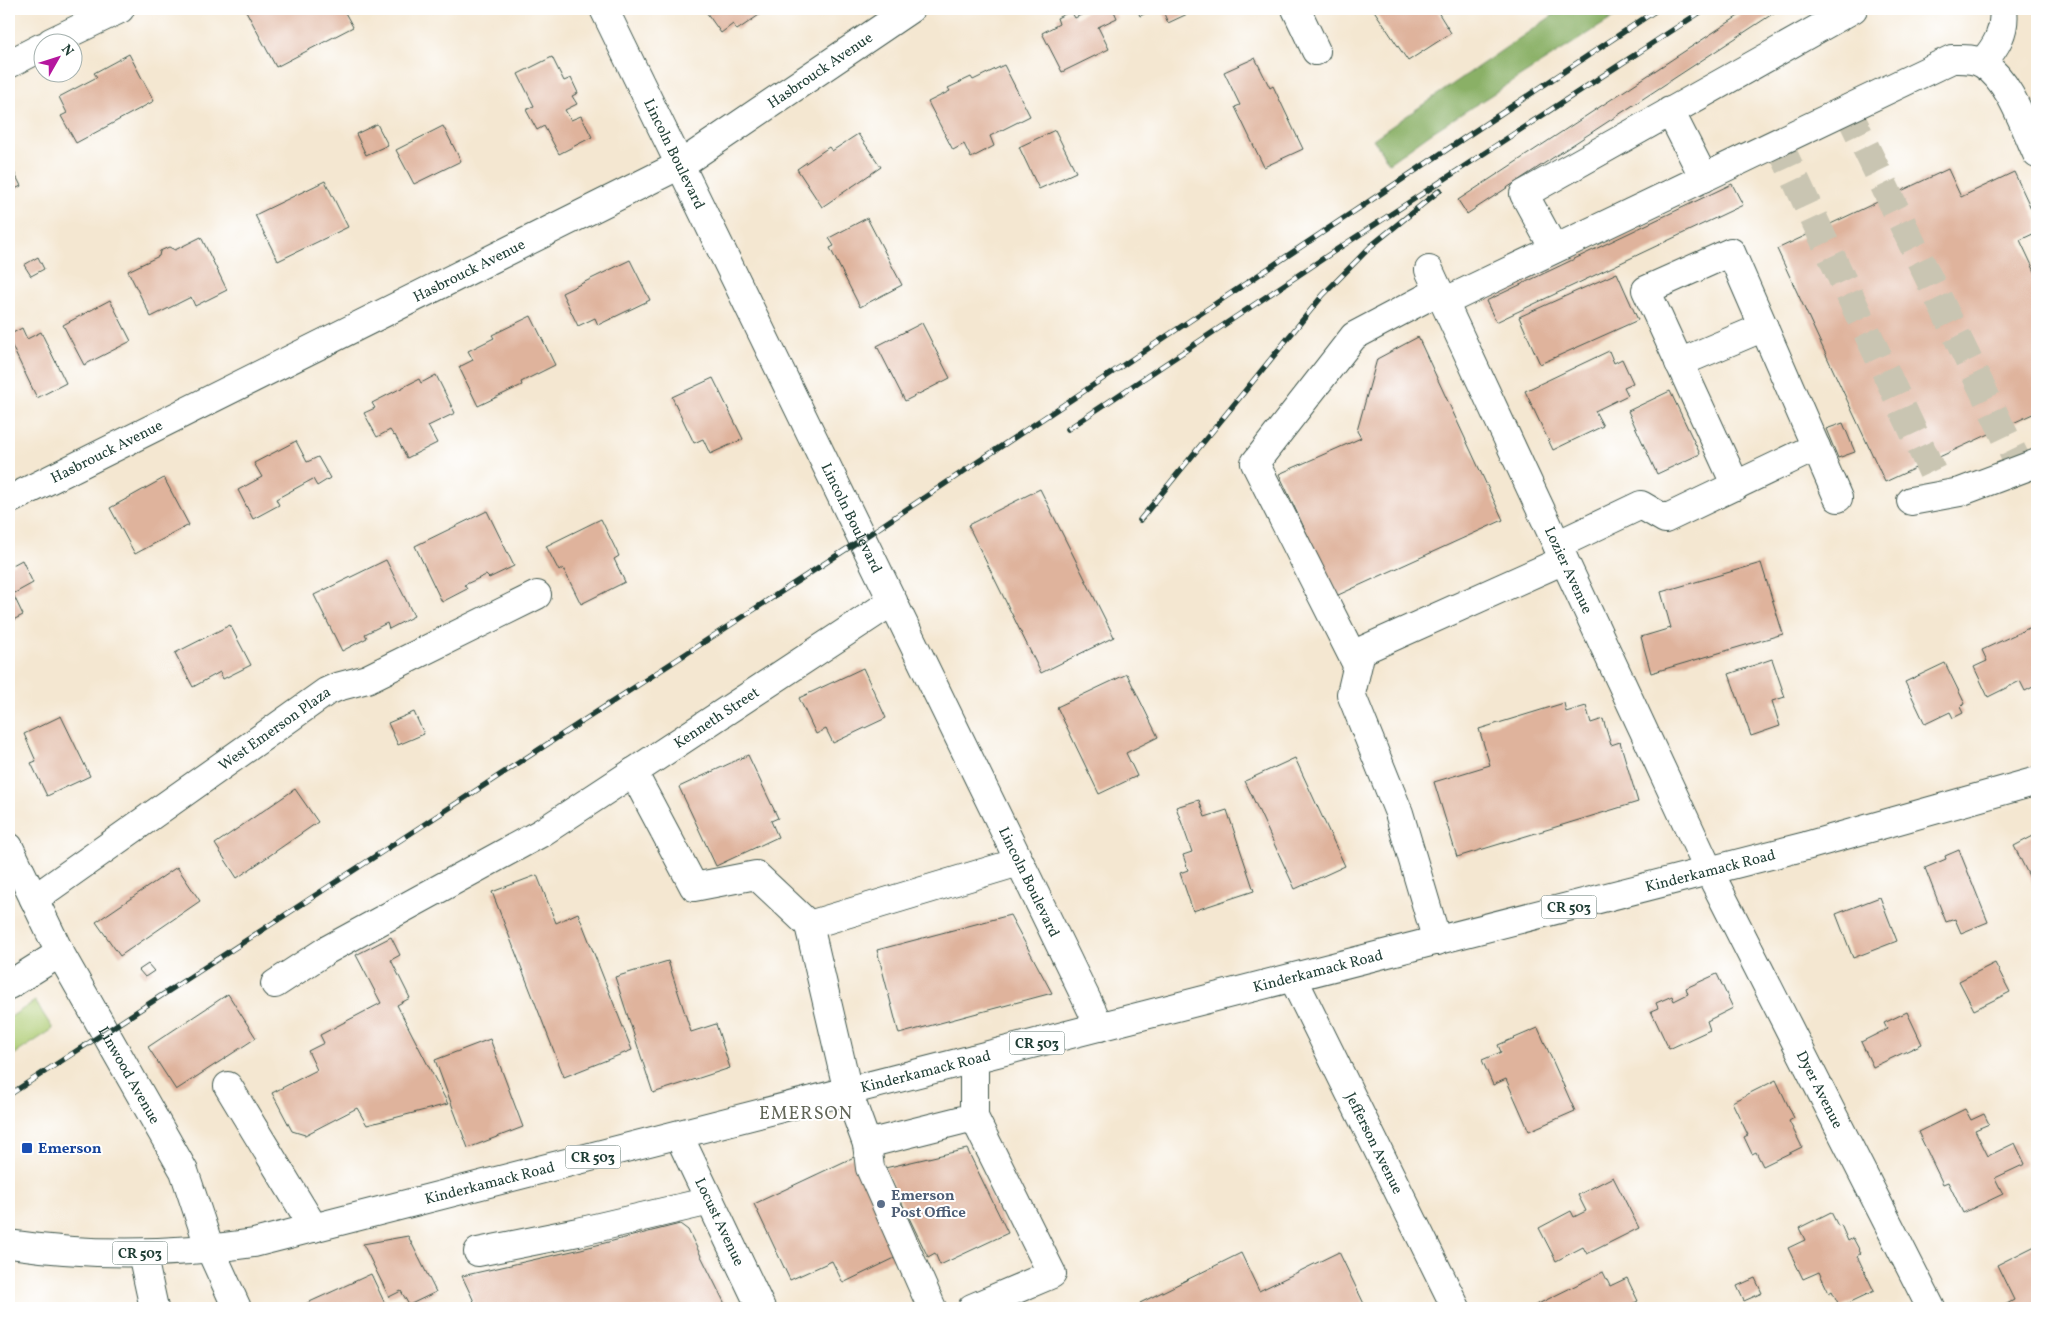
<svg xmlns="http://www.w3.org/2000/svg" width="2046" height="1317" font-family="Vollkorn,serif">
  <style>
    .green { fill: #aecc74; stroke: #668454 }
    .forest { fill: #8ab066; stroke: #54764d }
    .building { fill: #dfb39c }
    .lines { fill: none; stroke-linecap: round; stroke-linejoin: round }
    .minor-tunnel { stroke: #c9c5b2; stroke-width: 28; stroke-dasharray: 28 14; stroke-linecap: butt }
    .minor-casing { stroke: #3f564c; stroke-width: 30 }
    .major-casing { stroke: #3f564c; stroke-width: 30 }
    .minor { stroke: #fff; stroke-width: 28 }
    .major { stroke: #fff; stroke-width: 28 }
    .rail-casing { stroke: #1f3d34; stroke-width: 5.5 }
    .rail { stroke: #fff; stroke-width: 4; stroke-dasharray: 11; stroke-linecap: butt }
    .transit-dot { fill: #1a4fb4; stroke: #fff; stroke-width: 2 }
    .service-dot { fill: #5c6f8a; stroke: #fff; stroke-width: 2 }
    .labels { text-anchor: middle; stroke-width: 4; stroke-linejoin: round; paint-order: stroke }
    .shield { fill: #fff; stroke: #627771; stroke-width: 1 }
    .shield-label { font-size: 14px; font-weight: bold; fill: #1f3d34 }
    .street-label { font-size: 15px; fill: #1f3d34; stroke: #fff }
    .transit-label { font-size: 15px; font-weight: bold; fill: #164399; stroke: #fff; text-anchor: start }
    .service-label { font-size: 15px; font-weight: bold; fill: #4e5e75; stroke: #fff; text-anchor: start }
    .quarter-label { font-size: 18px; letter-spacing: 1px; fill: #626658; stroke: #fff }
  </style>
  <rect width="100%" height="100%" fill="#fff"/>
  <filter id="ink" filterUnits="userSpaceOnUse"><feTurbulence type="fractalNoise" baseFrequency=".02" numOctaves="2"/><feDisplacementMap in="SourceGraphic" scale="10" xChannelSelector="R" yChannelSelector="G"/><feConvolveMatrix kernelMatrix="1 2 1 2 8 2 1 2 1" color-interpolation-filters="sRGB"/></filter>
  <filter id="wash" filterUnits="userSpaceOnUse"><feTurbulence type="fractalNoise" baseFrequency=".0096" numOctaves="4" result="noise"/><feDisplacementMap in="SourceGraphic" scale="20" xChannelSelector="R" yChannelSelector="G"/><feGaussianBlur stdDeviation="1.12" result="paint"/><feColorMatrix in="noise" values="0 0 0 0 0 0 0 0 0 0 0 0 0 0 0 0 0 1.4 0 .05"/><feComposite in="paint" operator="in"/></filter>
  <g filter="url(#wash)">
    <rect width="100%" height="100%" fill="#f4e7d1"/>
    <path class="green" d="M35,1001l18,28 -44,29v-40z"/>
    <path class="forest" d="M1562,9h65l-196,124 -42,30 -16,-24z"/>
    <g id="blocks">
      <path class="building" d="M245,9h98l10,18 -77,40z
        M704,9h64l-31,21 -4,-6 -12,9z
        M1089,9h24l4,9 -19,9 11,22 -47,23 -20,-39 17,-9 -2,-6 14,-7 4,7 14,-7z
        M1137,9h17l-14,7z
        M1162,9h36l-30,14z
        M1373,9h63l15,24 -43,28z
        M1749,9h31l-313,205 -9,-14z
        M129,54l25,47 -78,42 -15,-27 6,-3 -8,-16 38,-20 -3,-4z
        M552,57l12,24 7,-3 7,15 -6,3 5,8 -12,6 6,10 10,-4 11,21 -33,17 -15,-28 -7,4 -11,-20 8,-4 -16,-32z
        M1255,58l15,30 3,-2 30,63 -39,18 -29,-60 5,-2 -16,-33z
        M1004,65l26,51 -40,20 4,10 -23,12 -7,-14 -11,6 -25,-48 22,-11 -2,-3 23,-11 2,3z
        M377,124l11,21 -22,10 -10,-21z
        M443,126l18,35 -47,23 -18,-34z
        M1055,130l21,42 -37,17 -20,-42z
        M858,134l23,33 -59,40 -25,-38 32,-22 3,4z
        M9,162l12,24 -12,6z
        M1948,169l13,28 53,-25 23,49v11l-17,8 17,36v136l-152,70 -108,-233z
        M325,181l23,46 -70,34 -23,-46z
        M1732,184l11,21 -247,117 -10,-21z
        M867,218l35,67 -42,22 -30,-59 4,-2 -5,-8z
        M201,237l26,53 -32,16 -4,-9 -40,20 -23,-46 31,-15 1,-5 9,-4 6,3z
        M38,257l6,12 -13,7 -7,-11z
        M630,260l20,40 -52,25 -3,-7 -17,8 -16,-33z
        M1617,273l21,47 -98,44 -21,-47z
        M110,300l21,41 -47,24 -21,-40z
        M531,316l24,49 -34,17 1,3 -44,21 -19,-39 14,-7 -5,-9 26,-13 -2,-3z
        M922,323l28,55 -45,23 -28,-55z
        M22,328l5,11 14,-7 25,51 -29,15 -28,-58v-5z
        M1418,337l85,183 -167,76 -57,-122 82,-36 -4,-7 20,-72z
        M1609,351l5,12 8,-4 11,24 -9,4 4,8 -33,16 8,15 -50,24 -28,-59z
        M436,375l19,38 -27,13 9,17 -30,15 -12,-23 -1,1 -4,-6 -13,7 -13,-24 11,-5 -3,-5 47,-24 2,4z
        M713,378l30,61 -33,15 -7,-15 -9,4 -22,-46z
        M1670,391l30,63 -43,20 -29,-63z
        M1843,423l12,29 -17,6 -12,-29z
        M296,441l11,21 11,-5 12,21 -13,8 -4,-7 -37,20 3,6 -26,14 -15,-29 24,-13 -8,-14z
        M164,478l25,47 -54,29 -25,-46z
        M1040,489l74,148 -73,36 -73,-148z
        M487,511l27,55 -25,12 -3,-3 -22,10 3,4 -25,13 -27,-56z
        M601,519l18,37 -5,3 11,23 -44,22 -18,-36 -4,3 -13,-25z
        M22,560l11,23 -20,11 10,21 -14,7v-55z
        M386,560l28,56 -25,13 -2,-6 -22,11 2,4 -25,13 -28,-56z
        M1761,563l22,71 -132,39 -10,-36 30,-9 -10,-36z
        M230,625l21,40 -28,14 -3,-7 -27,15 -18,-34z
        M2031,627l6,12v36l-2,1 2,9 -12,6 -5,-10 -32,16 -14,-30 13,-6 -5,-11z
        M1772,659l13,38 -13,4 8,25 -29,10 -22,-62z
        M1945,663l20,41 -5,3 3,6 -10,5 -3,-6 -25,12 -20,-42z
        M863,668l23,50 -53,25 -7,-14 -10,5 -17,-36z
        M1127,674l31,63 -32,16 11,23 -38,18 -42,-87z
        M1564,703l2,9 20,-6 5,17 12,-4 8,26 9,-3 18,60 -181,55 -23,-75 56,-17 -11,-36z
        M414,712l10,22 -26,11 -10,-22z
        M61,716l29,60 -43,20 -16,-33 5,-2 -12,-27z
        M748,755l30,63 -7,3 7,16 -62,29 -37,-79z
        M1295,758l50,108 -50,23 -50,-108z
        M295,789l23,33 -81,56 -22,-34z
        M1199,800l6,17 22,-7 27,81 -61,20 -13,-38 8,-3 -5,-15 9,-3 -16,-45z
        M2037,834v58l-23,-46z
        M1959,850l29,72 -27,11 -6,-14 -9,3 -21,-54 21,-9 -1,-3z
        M177,867l23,34 -80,55 -24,-34z
        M537,875l19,48 22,-10 54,137 -68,27 -72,-185z
        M1880,897l17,44 -44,17 -17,-44z
        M1010,915l42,78 -153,41 -22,-84z
        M391,937l9,18 -9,5 19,38 -13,7 51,99 -81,21 -10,-17 -52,27 -13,-4 -20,-38 45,-23 -9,-19 16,-8 -4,-8 61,-32 -25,-48z
        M668,961l23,71 25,-8 14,44 -77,25 -38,-116z
        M1995,963l15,29 -36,18 -15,-29z
        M148,964l6,7 -9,6 -6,-7z
        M1717,974l16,34 -26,13 3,9 -41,19 -18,-38 7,-3 -2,-5 16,-7 2,5 14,-7 -2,-6z
        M228,994l28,44 -80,52 -28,-43z
        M1907,1012l15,32 -49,23 -12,-25 26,-13 -3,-6z
        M1538,1028l37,83 -46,20 -23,-52 -13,6 -11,-25 19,-8 -3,-7z
        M490,1039l33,88 -55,21 -33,-88z
        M1776,1080l18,38 -5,3 13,26 -39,19 -7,-14 -4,2 -8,-17 4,-2 -16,-33z
        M1965,1109l6,11 13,-6 5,10 -14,6 13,26 27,-13 10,21 -30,14 8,16 -40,19 -15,-31 -5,2 -25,-52z
        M967,1149l41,84 -68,32 -5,-12 -7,4 -43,-89z
        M854,1157l47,98 -58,28 -11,-22 -42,19 -36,-76z
        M1613,1177l26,51 -52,26 -4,-7 -27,14 -17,-33 32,-17 3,6 12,-6 -8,-16z
        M1831,1212l7,14 3,-1 7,16 5,-3 8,15 -4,3 17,35 -34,16 -8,-16 -3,2 -10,-21 -16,7 -15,-31 17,-8 -6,-12z
        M680,1224l8,6 39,78h-111l-2,-4 -8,4h-129l-15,-32 119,-27z
        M408,1236l28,56 -27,13 -8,-14 -12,6 -26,-53z
        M2035,1246l2,4v58h-30l-2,-3 9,-5 -17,-35z
        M1339,1252l27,56h-223l-3,-5 101,-50 18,38z
        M1603,1272l7,14 17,-8 11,23 -14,7h-89l-1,-2z
        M371,1274l16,34h-82l-2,-3z
        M1755,1278l7,15 -18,8 -7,-15z"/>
    </g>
  </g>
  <g filter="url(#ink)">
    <use href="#blocks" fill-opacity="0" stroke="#3f564c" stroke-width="1"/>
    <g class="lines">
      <path class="minor-tunnel" d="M1847,109l174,360
        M1778,142l165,353"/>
      <g class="minor-casing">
        <g id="minor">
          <path id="s1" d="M604,9l496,1018"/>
          <path d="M1296,9l20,42"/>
          <path d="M51,42l69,-33"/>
          <path d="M1982,63c14,-16 24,-32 21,-54"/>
          <path d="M9,64l33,-17"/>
          <path d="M1670,111l34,67"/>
          <path d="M1554,249l-30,-55 329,-185"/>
          <path id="s2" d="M1429,270l280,601 222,437"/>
          <path d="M1444,302l508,-243c10,0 22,-1 31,5 27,17 41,62 54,90"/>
          <path d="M1679,363l85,-36"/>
          <path d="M1736,486l-90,-196 85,-38 107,246"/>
          <path id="s3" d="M9,500l671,-335 230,-156"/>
          <path d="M1911,501l49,-9 77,-29"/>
          <path d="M1557,545l84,-40 24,14 151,-72"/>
          <path d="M1357,665l-102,-202 99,-127 85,-45"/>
          <path d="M633,772l61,115 62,-12 53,50"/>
          <path id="s4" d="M9,847l51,106 124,218 26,78 27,59"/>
          <path id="s5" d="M34,899l292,-207 11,-5 30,-8 170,-84"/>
          <path d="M1437,941l-38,-128 -48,-119 10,-43 203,-91"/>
          <path id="s6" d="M1293,978l163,330"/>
          <path id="s7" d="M275,984l52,-34 214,-117 352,-232"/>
          <path d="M9,985l51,-32"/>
          <path d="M974,1059v58l-107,27 -19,-52 -39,-167 210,-63"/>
          <path d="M228,1086l86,142"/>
          <path id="s8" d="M679,1136l82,172"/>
          <path d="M867,1144l3,24 62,140"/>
          <path d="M478,1252l100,-20 132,-31"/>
          <path d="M142,1253l12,55"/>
          <path d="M972,1308l80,-34 -78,-157"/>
        </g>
      </g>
      <g class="major-casing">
        <g id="major">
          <path id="s9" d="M9,1244c81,12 164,11 245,-1l1552,-397 231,-65"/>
        </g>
      </g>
      <use href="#minor" class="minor"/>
      <use href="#major" class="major"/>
      <g class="rail-casing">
        <path id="rail" d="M1068,429l268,-179 369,-241
          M1140,520l183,-225 48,-49 69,-56
          M9,1095l853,-556 796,-530"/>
      </g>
      <use href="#rail" class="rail"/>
    </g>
  </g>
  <rect class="transit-dot" x="21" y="1142" width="12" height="12" rx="2.5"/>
  <circle class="service-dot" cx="881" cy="1204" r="5"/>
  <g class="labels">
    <g class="shield">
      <rect x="1541.5" y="895.5" width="55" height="23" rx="4"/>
      <rect x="1009.5" y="1031.5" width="55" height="23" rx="4"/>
      <rect x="565.5" y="1145.5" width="55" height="23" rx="4"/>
      <rect x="112.5" y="1241.5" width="55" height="23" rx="4"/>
    </g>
    <g class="shield-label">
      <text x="1569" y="912">CR 503</text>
      <text x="1037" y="1048">CR 503</text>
      <text x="593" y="1162">CR 503</text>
      <text x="140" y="1258">CR 503</text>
    </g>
    <g class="street-label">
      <text dy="5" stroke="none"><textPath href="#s3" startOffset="919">Hasbrouck Avenue</textPath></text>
      <text dy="5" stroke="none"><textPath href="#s1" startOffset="161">Lincoln Boulevard</textPath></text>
      <text dy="5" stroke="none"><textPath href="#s3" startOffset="514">Hasbrouck Avenue</textPath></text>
      <text dy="5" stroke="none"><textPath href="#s3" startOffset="109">Hasbrouck Avenue</textPath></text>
      <text dy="5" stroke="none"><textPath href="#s1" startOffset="566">Lincoln Boulevard</textPath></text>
      <text dy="5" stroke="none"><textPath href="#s2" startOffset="331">Lozier Avenue</textPath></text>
      <text dy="5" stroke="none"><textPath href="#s7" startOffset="516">Kenneth Street</textPath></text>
      <text dy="5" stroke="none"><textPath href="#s5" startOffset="295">West Emerson Plaza</textPath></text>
      <text dy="5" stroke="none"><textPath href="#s9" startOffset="1749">Kinderkamack Road</textPath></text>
      <text dy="5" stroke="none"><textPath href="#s1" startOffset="971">Lincoln Boulevard</textPath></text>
      <text dy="5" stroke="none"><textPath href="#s9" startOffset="1344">Kinderkamack Road</textPath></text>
      <text dy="5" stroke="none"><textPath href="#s9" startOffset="939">Kinderkamack Road</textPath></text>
      <text dy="5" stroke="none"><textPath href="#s4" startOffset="258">Linwood Avenue</textPath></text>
      <text dy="5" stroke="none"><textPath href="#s2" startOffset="908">Dyer Avenue</textPath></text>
      <text dy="5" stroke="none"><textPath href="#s6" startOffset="184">Jefferson Avenue</textPath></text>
      <text dy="5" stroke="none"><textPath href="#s9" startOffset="489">Kinderkamack Road</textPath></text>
      <text dy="5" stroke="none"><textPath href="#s8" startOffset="95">Locust Avenue</textPath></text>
    </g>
    <g class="transit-label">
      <text x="38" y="1153">Emerson</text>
    </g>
    <g class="service-label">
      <text x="891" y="1200">Emerson<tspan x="891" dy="17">Post Office</tspan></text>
    </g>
    <g class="quarter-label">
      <text x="806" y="1119">EMERSON</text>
    </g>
  </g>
  <rect width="2046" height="1317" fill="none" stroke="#fff" stroke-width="30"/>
  <g transform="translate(58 58) rotate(51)"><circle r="24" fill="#ffffff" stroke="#a5b1ae"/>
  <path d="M0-4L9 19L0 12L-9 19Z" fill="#b5179e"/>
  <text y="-8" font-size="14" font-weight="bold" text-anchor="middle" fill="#1f3d34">N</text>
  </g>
</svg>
